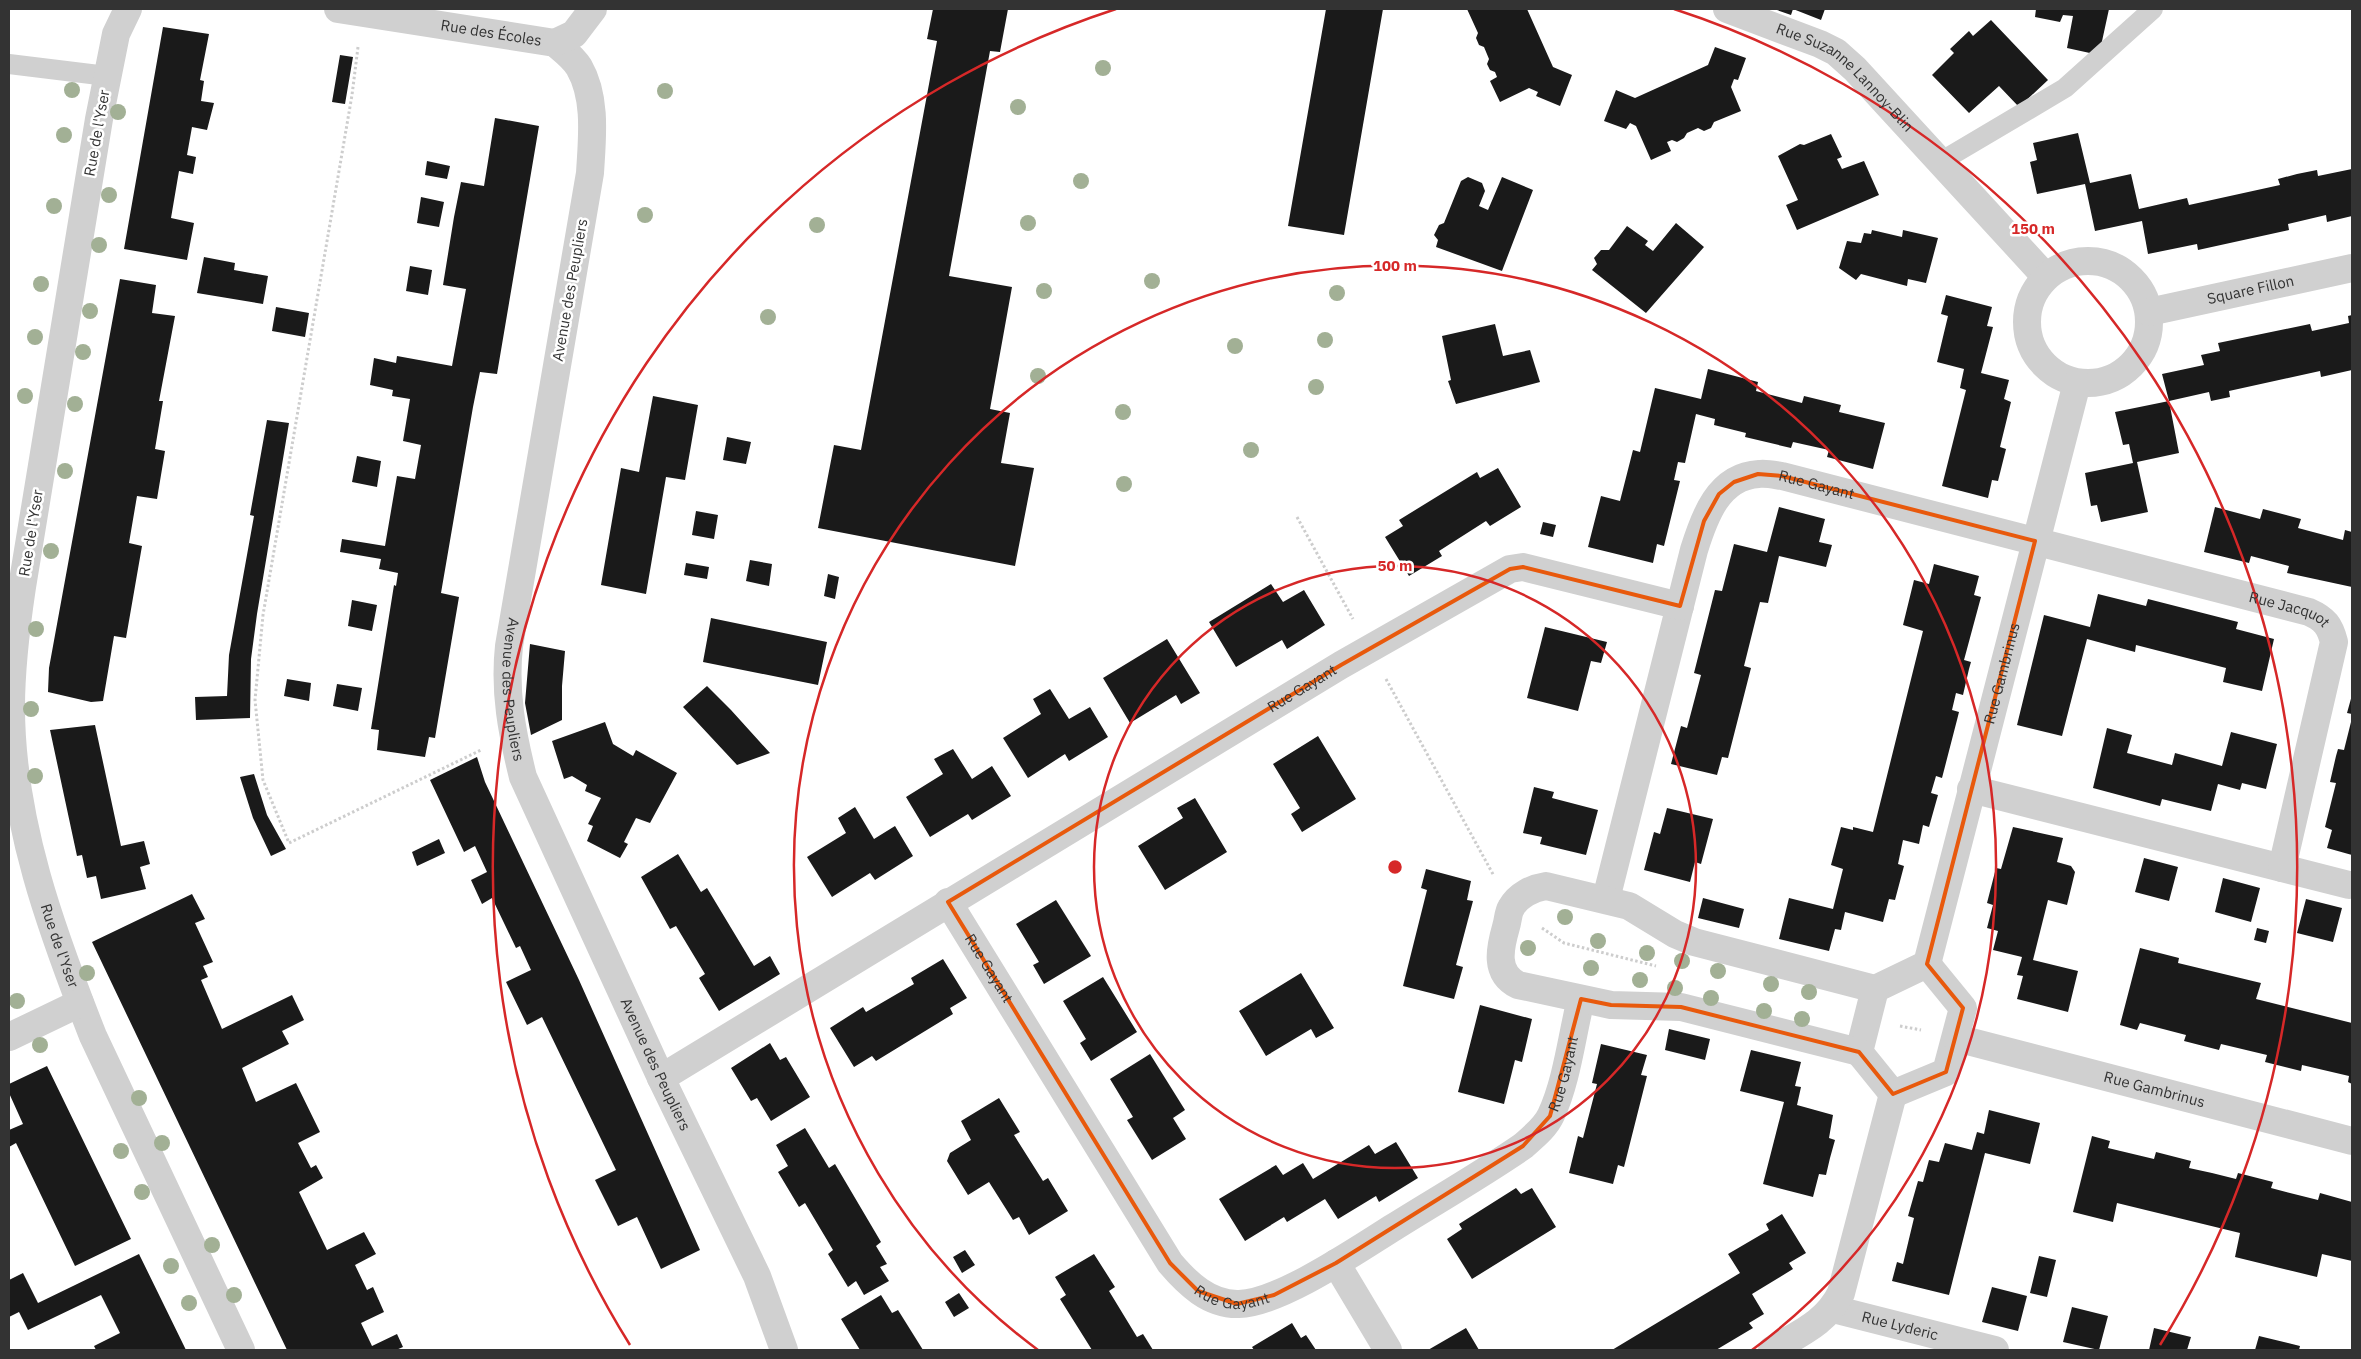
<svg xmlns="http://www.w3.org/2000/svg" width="2361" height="1359" font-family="'IBM Plex Sans',sans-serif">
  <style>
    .building { fill: #1a1a1a }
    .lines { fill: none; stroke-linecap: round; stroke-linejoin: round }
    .path { stroke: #cdcdcd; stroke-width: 3; stroke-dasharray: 2.5 2.5; stroke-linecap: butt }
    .lane { stroke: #d0d0d0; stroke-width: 20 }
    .street { stroke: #d0d0d0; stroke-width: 28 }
    .tree { fill: #a2b095 }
    .marked { fill: none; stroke: #e8590c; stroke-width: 4; stroke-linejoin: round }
    .ring { fill: none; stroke: #d62828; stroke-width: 2.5 }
    .labels { text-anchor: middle; stroke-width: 5; stroke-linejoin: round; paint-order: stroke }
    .street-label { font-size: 15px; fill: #333; stroke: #fff }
    .centre { fill: #d62828; stroke: #fff; stroke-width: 2.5 }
    .ring-label { font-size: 15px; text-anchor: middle; font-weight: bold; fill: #d62828; stroke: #fff; stroke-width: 5; stroke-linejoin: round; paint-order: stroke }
  </style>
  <rect width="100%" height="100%" fill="#fff"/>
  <path class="building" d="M933,9h75l-8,43 -10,-1 -41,225 63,11 -22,122 20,4 -9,50 33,5 -19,98 -197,-38 16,-83 27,5 76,-409 -10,-2z
    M1326,9h57l-39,226 -56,-9z
    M1467,9h60l26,58 19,8 -12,31 -24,-10 2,-4 -9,-4 -29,14 -10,-21 7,-4 -2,-5 -5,-2 -3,-6 2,-5 -5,-12 -5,-2 -3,-7 2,-5z
    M1774,9h51l-4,11 -28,-11 -2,6z
    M2036,9h73l-10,46 -32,-7 6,-32 -10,-1 -3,7 -25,-5z
    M1991,20l57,60 -29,27 -20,-21 -30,27 -37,-38 22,-22 -4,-4 19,-18 4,5z
    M163,27l46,7 -9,46 4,1 -3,20 13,2 -7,27 -15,-3 -5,28 9,2 -3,17 -14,-3 -8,47 23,5 -7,37 -63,-11z
    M1715,47l31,11 -8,22 -4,-1 -3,8 10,24 -27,11 -3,6 -7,3 -6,-3 -11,5 -3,5 -7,4 -5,-2 -5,2 4,9 -20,9 -15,-34 -6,-3 -4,6 -22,-8 12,-31 19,8 73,-33z
    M340,55l13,2 -8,47 -13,-2z
    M495,118l44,8 -42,248 -17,-2 -7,35 -32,186 18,4 -24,141 -6,-1 -4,20 -48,-7 2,-20 -8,-1 23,-144 2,1 2,-13 -19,-4 2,-10 -41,-7 2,-13 43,7 12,-70 18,3 6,-34 -18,-4 7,-42 -18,-3 1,-6 -23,-5 4,-27 22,5 1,-7 55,10 14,-77 -23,-4 11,-68 7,-35 23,4z
    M2078,133l12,50 41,-9 8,35 48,-11 2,7 91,-20 -2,-6 19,-5 20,-4 1,6 34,-7v47l-25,6 -1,-7 -38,9 1,6 -91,20 -1,-6 -49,10 -6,-33 -47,10 -10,-47 -48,10 -7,-32 7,-2 -4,-17z
    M1831,134l11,23 -5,2 5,10 22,-8 15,34 -82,35 -11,-25 12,-5 -20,-44 22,-12 4,1z
    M427,161l23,5 -3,13 -22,-4z
    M1468,177l14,6 3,8 -6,15 9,4 14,-33 31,13 -31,81 -66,-24 2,-7 -4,-5 5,-10 5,-2 17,-42z
    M421,197l23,5 -5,25 -22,-4z
    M1676,223l28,24 -58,66 -54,-43 5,-6 -3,-6 7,-8h8l18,-24 21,15 -3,4 8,6z
    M1872,230l30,7 1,-7 35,8 -12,45 -18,-4 -1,7 -46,-12 -5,6 -17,-12 8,-27 14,2 3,-10 7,1z
    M204,257l31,6 -1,7 34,6 -5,28 -66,-11z
    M410,266l22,4 -4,25 -22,-4z
    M120,279l36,6 -4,28 23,3 -16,85h4l-8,48 10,2 -8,48 -20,-3 -8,47 13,3 -16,92 -12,-2 -11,65 -12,1 -43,-10 1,-24z
    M1946,295l46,12 -5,19 6,1 -12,46 28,7 -5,19 7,3 -11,45 6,2 -8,32 -6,-1 -4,18 -46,-12 24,-96 -6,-2 4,-19 -27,-7 11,-46 -7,-2z
    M276,307l33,6 -4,24 -33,-6z
    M2352,315v55l-31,7 -1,-6 -91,20 1,6 -19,4 -2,-9 -40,9 -7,-27 42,-9 -3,-10 19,-4 -2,-8 92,-19 2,7 37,-8 -1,-7z
    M1495,324l8,32 27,-6 10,32 -84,22 -8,-23 3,-1 -9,-44z
    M1708,369l50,13 -2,9 46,12 2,-7 37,9 -2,7 46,11 -12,46 -46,-12 2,-7 -36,-8 -2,6 -46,-11 1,-4 -32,-8 1,-6 -19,-5 -11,49 -7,-1 -4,18 6,1 -16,65 -7,-2 -4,19 -65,-16 13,-51 19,5 13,-51 7,2 15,-64 46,11z
    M653,396l45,9 -13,75 -19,-3 -20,117 -45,-9 20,-117 18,4z
    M2169,401l10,52 -42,9 11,50 -47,10 -4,-17 -6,1 -6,-33 48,-10 -4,-19 -6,1 -8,-33z
    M267,420l22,3 -32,191 -6,45 -1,59 -54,2 -1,-23 32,-1 2,-41 25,-139 -4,-1z
    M727,437l24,5 -5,22 -23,-4z
    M357,456l24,5 -4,26 -25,-5z
    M1498,468l23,39 -31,19 -4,-5 -47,30 3,5 -33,20 -24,-39 18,-11 -4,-6 78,-48 3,6z
    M1779,507l46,12 -6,23 13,3 -6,22 -47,-11 -11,47 -8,-1 -16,64 7,2 -23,90 -6,-1 -5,18 -46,-11 10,-38 6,2 14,-53 -7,-2 21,-83 7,1 12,-47 33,8z
    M2215,507l45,12 3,-10 38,10 -3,9 45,12 2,-10 7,2v55l-65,-14 2,-7 -38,-10 -2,7 -45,-11z
    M696,511l22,4 -4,24 -22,-4z
    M1543,522l13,3 -3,12 -13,-3z
    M750,560l22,4 -3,22 -23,-5z
    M686,563l23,4 -2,12 -23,-4z
    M1934,564l45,12 -5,19 7,2 -17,63 7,2 -2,7 -6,26 -7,-2 -4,17 7,2 -2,8 -15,58 -6,-2 -5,17 7,2 -9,32 -6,-2 -4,19 -16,-4 -5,24 6,2 -9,34 -6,-1 -6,23 -38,-10 -4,18 -6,-1 -6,22 -50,-12 10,-41 44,11 10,-40 -12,-4 10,-38 12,3v-3l20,5 50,-201 -20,-6 11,-45 15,4z
    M828,574l11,3 -4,22 -11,-3z
    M1271,584l12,18 21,-12 21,35 -38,24 -5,-9 -46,27 -27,-45z
    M2098,594l48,12 2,-7 90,23 -2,7 38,10 -12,52 -39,-9 3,-14 -90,-23 -1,7 -48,-13 -25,97 -45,-11 27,-110 46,12z
    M352,600l25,5 -5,26 -24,-5z
    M711,618l116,24 -9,43 -115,-23z
    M1545,627l62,15 -6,21 -10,-2 -13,50 -51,-13z
    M1167,639l33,54 -19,11 -5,-9 -46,28 -27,-45z
    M530,644l35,7 -3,35v34l-31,15 -6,-32z
    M287,679l24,4 -2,18 -25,-5z
    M337,684l25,4 -4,23 -25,-5z
    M707,686l24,24 39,43 -33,12 -54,-58z
    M1050,689l19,30 21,-12 18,30 -39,24 -4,-7 -37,24 -25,-40 38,-24 -8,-15z
    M2352,695v19l-5,-1z
    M2352,718v137l-25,-7 5,-18 -7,-3 11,-44 -6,-1 6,-26 2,-7 6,1z
    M605,722l8,22 20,12 3,-6 41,23 -27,50 -14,-5 -12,24 4,2 -8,14 -33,-17 6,-15 -5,-2 13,-26 -16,-7 2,-6 -15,-9 -8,3 -12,-38z
    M95,725l26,121 23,-5 6,23 -10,3 6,22 -45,10 -5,-23 -9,2 -5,-23 -5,1 -27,-126z
    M2107,728l25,7 -5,18 45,12 3,-12 47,13 9,-34 46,12 -11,45 -24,-6 -2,7 -22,-6 -7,27 -49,-12 -2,7 -67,-18z
    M1318,736l38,63 -54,33 -11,-18 9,-6 -27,-44z
    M953,749l19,30 20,-13 19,30 -39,24 -4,-6 -38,23 -24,-40 37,-23 -9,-15z
    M477,757l8,25 94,198 121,270 -39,19 -24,-52 -19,9 -23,-46 21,-10 -74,-153 -15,8 -21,-43 25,-12 -11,-24 -4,2 -24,-50 -10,6 -11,-24 16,-8 -12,-26 -11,6 -34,-72z
    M254,774l13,41 19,34 -15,7 -18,-38 -13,-41z
    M1534,787l20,5 -2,6 46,12 -12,45 -46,-11 2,-7 -19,-4z
    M1195,798l32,54 -62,38 -27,-44 45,-28 -6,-10z
    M855,807l19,32 21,-13 18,30 -38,24 -5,-7 -38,24 -25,-40 39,-24 -8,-15z
    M1667,808l46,11 -12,45 -6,-2 -5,20 -46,-12 10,-38 6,2z
    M2013,827l50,11 -6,24 14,4 4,6 -8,33 -19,-5 -15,60 45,11 -10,41 -51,-13 6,-23 -6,-1 5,-18 -29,-7 5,-19 -11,-3 6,-23 -6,-2 9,-35 5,1z
    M439,839l6,14 -28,13 -5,-14z
    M678,854l23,38 6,-4 47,78 16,-10 10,18 -61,37 -20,-33 6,-4 -29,-48 -6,3 -29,-52z
    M2144,858l34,9 -9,34 -34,-9z
    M1426,869l45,12 -4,19 6,1 -17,64 7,2 -9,32 -51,-13 24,-96 -6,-2z
    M2223,878l37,10 -9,34 -36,-10z
    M192,894l13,25 -10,4 18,39 -10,4 5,11 -7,3 21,49 70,-34 12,25 -22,11 7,13 -47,24 14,34 40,-19 24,49 -22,11 13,25 5,-3 7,13 -24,14 28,58 37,-18 12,22 -21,11 12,25 6,-3 11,25 -23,11 11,23 25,-12 6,13 -7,3h-109l-195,-408z
    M1703,898l41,11 -5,19 -41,-10z
    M2306,899l36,9 -9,34 -36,-9z
    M1056,900l35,56 -47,28 -11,-19 6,-3 -23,-38z
    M2257,928l12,3 -3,12 -12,-3z
    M2140,948l39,10 -1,5 83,20 -5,16 96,24v61l-4,-2 1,-6 -47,-11 -1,6 -36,-9 2,-7 -46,-11 -2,6 -35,-9 2,-6 -46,-12 -3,7 -17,-5z
    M943,959l24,39 -17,10 3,6 -77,47 -4,-5 -18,11 -24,-39 33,-21 3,5 48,-28 -3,-6z
    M1301,973l33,55 -18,10 -5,-9 -45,27 -27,-45z
    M1103,977l34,55 -46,29 -11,-18 6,-4 -23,-38z
    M1480,1005l52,14 -10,43 -7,-2 -11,44 -46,-12z
    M1669,1029l41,10 -5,21 -40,-10z
    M770,1043l10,17 6,-3 24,40 -39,24 -14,-23 -6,3 -20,-33z
    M1601,1044l46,11 -6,20 6,1 -23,91 -6,-2 -5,19 -44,-11 9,-37 5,2 14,-54 -5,-1z
    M1751,1050l50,12 -6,24 6,1 -4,18 36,10 -4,23 6,2 -5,18 -4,17 -7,-1 -6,23 -50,-13 21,-82 -44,-11z
    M1150,1054l35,56 -12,8 13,21 -34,21 -25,-40 6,-3 -23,-38z
    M47,1066l84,173 -56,27 -59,-123 -7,4v-17l14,-6 -14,-31v-9z
    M999,1098l21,34 -6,3 29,46 5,-3 20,33 -39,24 -10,-18 -6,3 -24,-38 -21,13 -21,-34 3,-8 21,-13 -10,-19z
    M1989,1110l51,13 -10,41 -45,-11 -36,142 -57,-14 5,-19 6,2 11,-46 -6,-2 10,-35 5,1 6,-22 10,2 6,-19 27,7 5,-18 7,2z
    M805,1128l24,40 6,-4 46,78 -5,4 11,18 -7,3 9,14 -25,14 -8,-14 -8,6 -20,-33 5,-4 -28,-47 -6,4 -21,-35 10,-6 -12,-21z
    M2092,1136l18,5 -2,7 46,11 2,-7 35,9 -2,7 23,5 24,6 2,-6 35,9 -2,6 23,6 24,6 2,-7 32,9v59l-30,-7 -5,23 -82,-20 5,-24 -123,-30 -4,19 -40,-10z
    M1396,1142l22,36 -39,24 -3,-6 -38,23 -13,-20 -38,23 -3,-5 -39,24 -26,-42 57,-34 7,10 20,-12 10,16 56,-34 6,9z
    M1516,1188l5,6 11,-6 24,39 -84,52 -25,-40 15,-10 -3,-5z
    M1782,1214l24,39 -17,10 4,6 -41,25 12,20 -15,9 4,5 -37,22h-104l128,-77 -12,-19 41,-24 -3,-6z
    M965,1250l10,15 -13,8 -9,-16z
    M139,1254l47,96h-90l-2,-4 26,-13 -19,-38 -73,35 -9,-18 -10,5v-37l14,-7 15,30z
    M1094,1254l21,33 -6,4 28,46 6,-3 10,16h-61l-32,-51 6,-4 -11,-18z
    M2039,1256l17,4 -9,37 -17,-4z
    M1992,1287l35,9 -9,35 -36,-9z
    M959,1293l10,15 -15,9 -9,-15z
    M881,1295l11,18 6,-3 25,40h-55l-1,-1 -7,1 -19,-31z
    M2072,1307l36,9 -9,34 -36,-8z
    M1292,1323l9,15 5,-3 10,15h-62l-2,-3z
    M1466,1328l13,22h-51z
    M2154,1328l37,9 -4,13h-38z
    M2259,1336l41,10 -1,4h-44z"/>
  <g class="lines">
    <path class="path" d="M358,47l-6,48 -89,520 -8,85 8,80 26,63 192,-93
      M1297,517l56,102
      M1386,679l108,197
      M1542,928l22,15 92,23
      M1900,1026l21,4"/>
    <path class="lane" d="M9,64l98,12
      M1940,162l125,-74 88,-79"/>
    <g class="street">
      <path id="s1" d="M128,9l-12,25 -17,85 -77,468c-6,40 -11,80 -11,120 0,114 41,225 82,329l148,314"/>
      <path id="s2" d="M338,9l217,34"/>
      <path id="s3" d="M1727,9l93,35 16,8 19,17 191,208"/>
      <path id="s4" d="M555,43c8,7 18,14 24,24 18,31 13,72 11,106l-81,473c-5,46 3,87 14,131l138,301 96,198 27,74"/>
      <path d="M555,43l19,-9 19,-25"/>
      <circle cx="2088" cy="322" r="61"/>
      <path id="s5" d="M2149,312l203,-44"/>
      <path d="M1971,789l378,96"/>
      <path id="s6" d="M1606,899l88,-349c10,-32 24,-74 65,-76 7,-1 16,1 23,2l527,136c16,7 21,14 25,30l-52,226"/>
      <path id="s7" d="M948,902l222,361c17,20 39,42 69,41 41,-1 118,-54 155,-77 43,-27 87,-52 129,-81 10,-9 22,-18 28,-31 16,-34 21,-80 30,-116"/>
      <path id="s8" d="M1927,964l150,-581"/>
      <path d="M1927,964l36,44 -17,64 -53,22 -34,-42 16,-63z"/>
      <path d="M9,1037l71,-34"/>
      <path id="s9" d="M1956,1038l396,103"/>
      <path d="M1859,1052l-178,-45 -70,-2 -93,-20c-24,-12 -18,-37 -12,-58 2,-6 2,-14 5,-19 7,-13 22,-20 35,-22l83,20 46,28 19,8 181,47"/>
      <path id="s10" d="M661,1078l680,-413 169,-96 13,-2 157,39"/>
      <path d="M1336,1263l52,87"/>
      <path id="s11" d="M1833,1309l162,41"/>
      <path d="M1772,1350c28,-17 54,-27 69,-57l52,-199"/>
    </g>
  </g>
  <g class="tree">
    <circle cx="1103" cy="68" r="8"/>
    <circle cx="72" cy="90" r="8"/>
    <circle cx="665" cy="91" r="8"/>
    <circle cx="1018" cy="107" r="8"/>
    <circle cx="118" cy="112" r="8"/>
    <circle cx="64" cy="135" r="8"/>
    <circle cx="1081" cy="181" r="8"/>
    <circle cx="109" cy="195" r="8"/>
    <circle cx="54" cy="206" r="8"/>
    <circle cx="645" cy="215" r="8"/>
    <circle cx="1028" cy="223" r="8"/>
    <circle cx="817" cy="225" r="8"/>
    <circle cx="99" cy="245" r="8"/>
    <circle cx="1152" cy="281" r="8"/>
    <circle cx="41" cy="284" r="8"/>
    <circle cx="1044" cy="291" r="8"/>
    <circle cx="1337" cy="293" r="8"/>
    <circle cx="90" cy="311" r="8"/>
    <circle cx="768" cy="317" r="8"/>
    <circle cx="35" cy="337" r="8"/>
    <circle cx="1325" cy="340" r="8"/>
    <circle cx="1235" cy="346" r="8"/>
    <circle cx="83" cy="352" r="8"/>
    <circle cx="1038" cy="376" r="8"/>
    <circle cx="1316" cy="387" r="8"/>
    <circle cx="25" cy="396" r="8"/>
    <circle cx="75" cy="404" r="8"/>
    <circle cx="1123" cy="412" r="8"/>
    <circle cx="1251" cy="450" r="8"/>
    <circle cx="65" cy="471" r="8"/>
    <circle cx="1124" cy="484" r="8"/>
    <circle cx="51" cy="551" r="8"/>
    <circle cx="36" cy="629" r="8"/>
    <circle cx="31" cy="709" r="8"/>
    <circle cx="35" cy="776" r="8"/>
    <circle cx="1565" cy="917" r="8"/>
    <circle cx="1598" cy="941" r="8"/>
    <circle cx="1528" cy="948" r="8"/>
    <circle cx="1647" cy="953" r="8"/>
    <circle cx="1682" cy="961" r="8"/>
    <circle cx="1591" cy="968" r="8"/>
    <circle cx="1718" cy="971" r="8"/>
    <circle cx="87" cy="973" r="8"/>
    <circle cx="1640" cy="980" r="8"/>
    <circle cx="1771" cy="984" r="8"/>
    <circle cx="1675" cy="988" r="8"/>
    <circle cx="1809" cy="992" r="8"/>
    <circle cx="1711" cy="998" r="8"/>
    <circle cx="17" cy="1001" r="8"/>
    <circle cx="1764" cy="1011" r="8"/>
    <circle cx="1802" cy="1019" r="8"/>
    <circle cx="40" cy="1045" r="8"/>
    <circle cx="139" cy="1098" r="8"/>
    <circle cx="162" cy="1143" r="8"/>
    <circle cx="121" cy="1151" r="8"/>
    <circle cx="142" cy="1192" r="8"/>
    <circle cx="212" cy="1245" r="8"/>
    <circle cx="171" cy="1266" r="8"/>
    <circle cx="234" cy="1295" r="8"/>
    <circle cx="189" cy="1303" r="8"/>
  </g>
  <path class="marked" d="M1758,474l24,2 253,65 -108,423 36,44 -17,64 -53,22 -34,-42 -178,-45 -70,-2 -30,-6 -31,117 -27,30 -187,117 -62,32 -37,9 -39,-13 -28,-28 -222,-361 393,-237 169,-96 13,-2 157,39 24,-85 15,-27 15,-12z"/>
  <g class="ring">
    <circle cx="1395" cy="867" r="301"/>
    <path d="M1038 1350A601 601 0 1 1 1752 1350"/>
    <path d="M630 1345A902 902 0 0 1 1116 9M1674 9A902 902 0 0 1 2160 1345"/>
  </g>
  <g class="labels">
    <g class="street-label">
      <text dy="5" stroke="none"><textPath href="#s2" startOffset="155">Rue des Écoles</textPath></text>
      <text dy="5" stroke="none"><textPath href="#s3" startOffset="139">Rue Suzanne Lannoy-Blin</textPath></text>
      <text transform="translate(97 133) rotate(-80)" y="5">Rue de l'Yser</text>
      <text transform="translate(570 290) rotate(-80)" y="5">Avenue des Peupliers</text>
      <text dy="5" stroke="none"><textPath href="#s5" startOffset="104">Square Fillon</textPath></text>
      <text dy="5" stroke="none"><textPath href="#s6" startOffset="526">Rue Gayant</textPath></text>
      <text transform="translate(31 533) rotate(-81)" y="5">Rue de l'Yser</text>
      <text dy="5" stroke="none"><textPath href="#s6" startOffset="1015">Rue Jacquot</textPath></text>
      <text dy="5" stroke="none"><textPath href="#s8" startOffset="300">Rue Gambrinus</textPath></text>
      <text dy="5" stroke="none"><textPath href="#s10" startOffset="750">Rue Gayant</textPath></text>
      <text dy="5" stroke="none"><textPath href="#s4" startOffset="666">Avenue des Peupliers</textPath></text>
      <text dy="5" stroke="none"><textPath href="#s1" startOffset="954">Rue de l'Yser</textPath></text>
      <text dy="5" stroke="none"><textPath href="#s7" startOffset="78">Rue Gayant</textPath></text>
      <text dy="5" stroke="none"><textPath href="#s4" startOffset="1071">Avenue des Peupliers</textPath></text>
      <text dy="5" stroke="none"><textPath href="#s7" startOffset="919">Rue Gayant</textPath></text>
      <text dy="5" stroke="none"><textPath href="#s9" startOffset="205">Rue Gambrinus</textPath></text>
      <text dy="5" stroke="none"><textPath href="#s7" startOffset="499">Rue Gayant</textPath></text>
      <text dy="5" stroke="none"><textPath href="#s11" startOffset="69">Rue Lyderic</textPath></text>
    </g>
  </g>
  <circle cx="1395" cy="867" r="8" class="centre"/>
  <g class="ring-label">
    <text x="2033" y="234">150 m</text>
    <text x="1395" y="271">100 m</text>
    <text x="1395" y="571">50 m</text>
  </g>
  <rect width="2361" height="1359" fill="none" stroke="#333333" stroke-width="20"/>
</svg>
